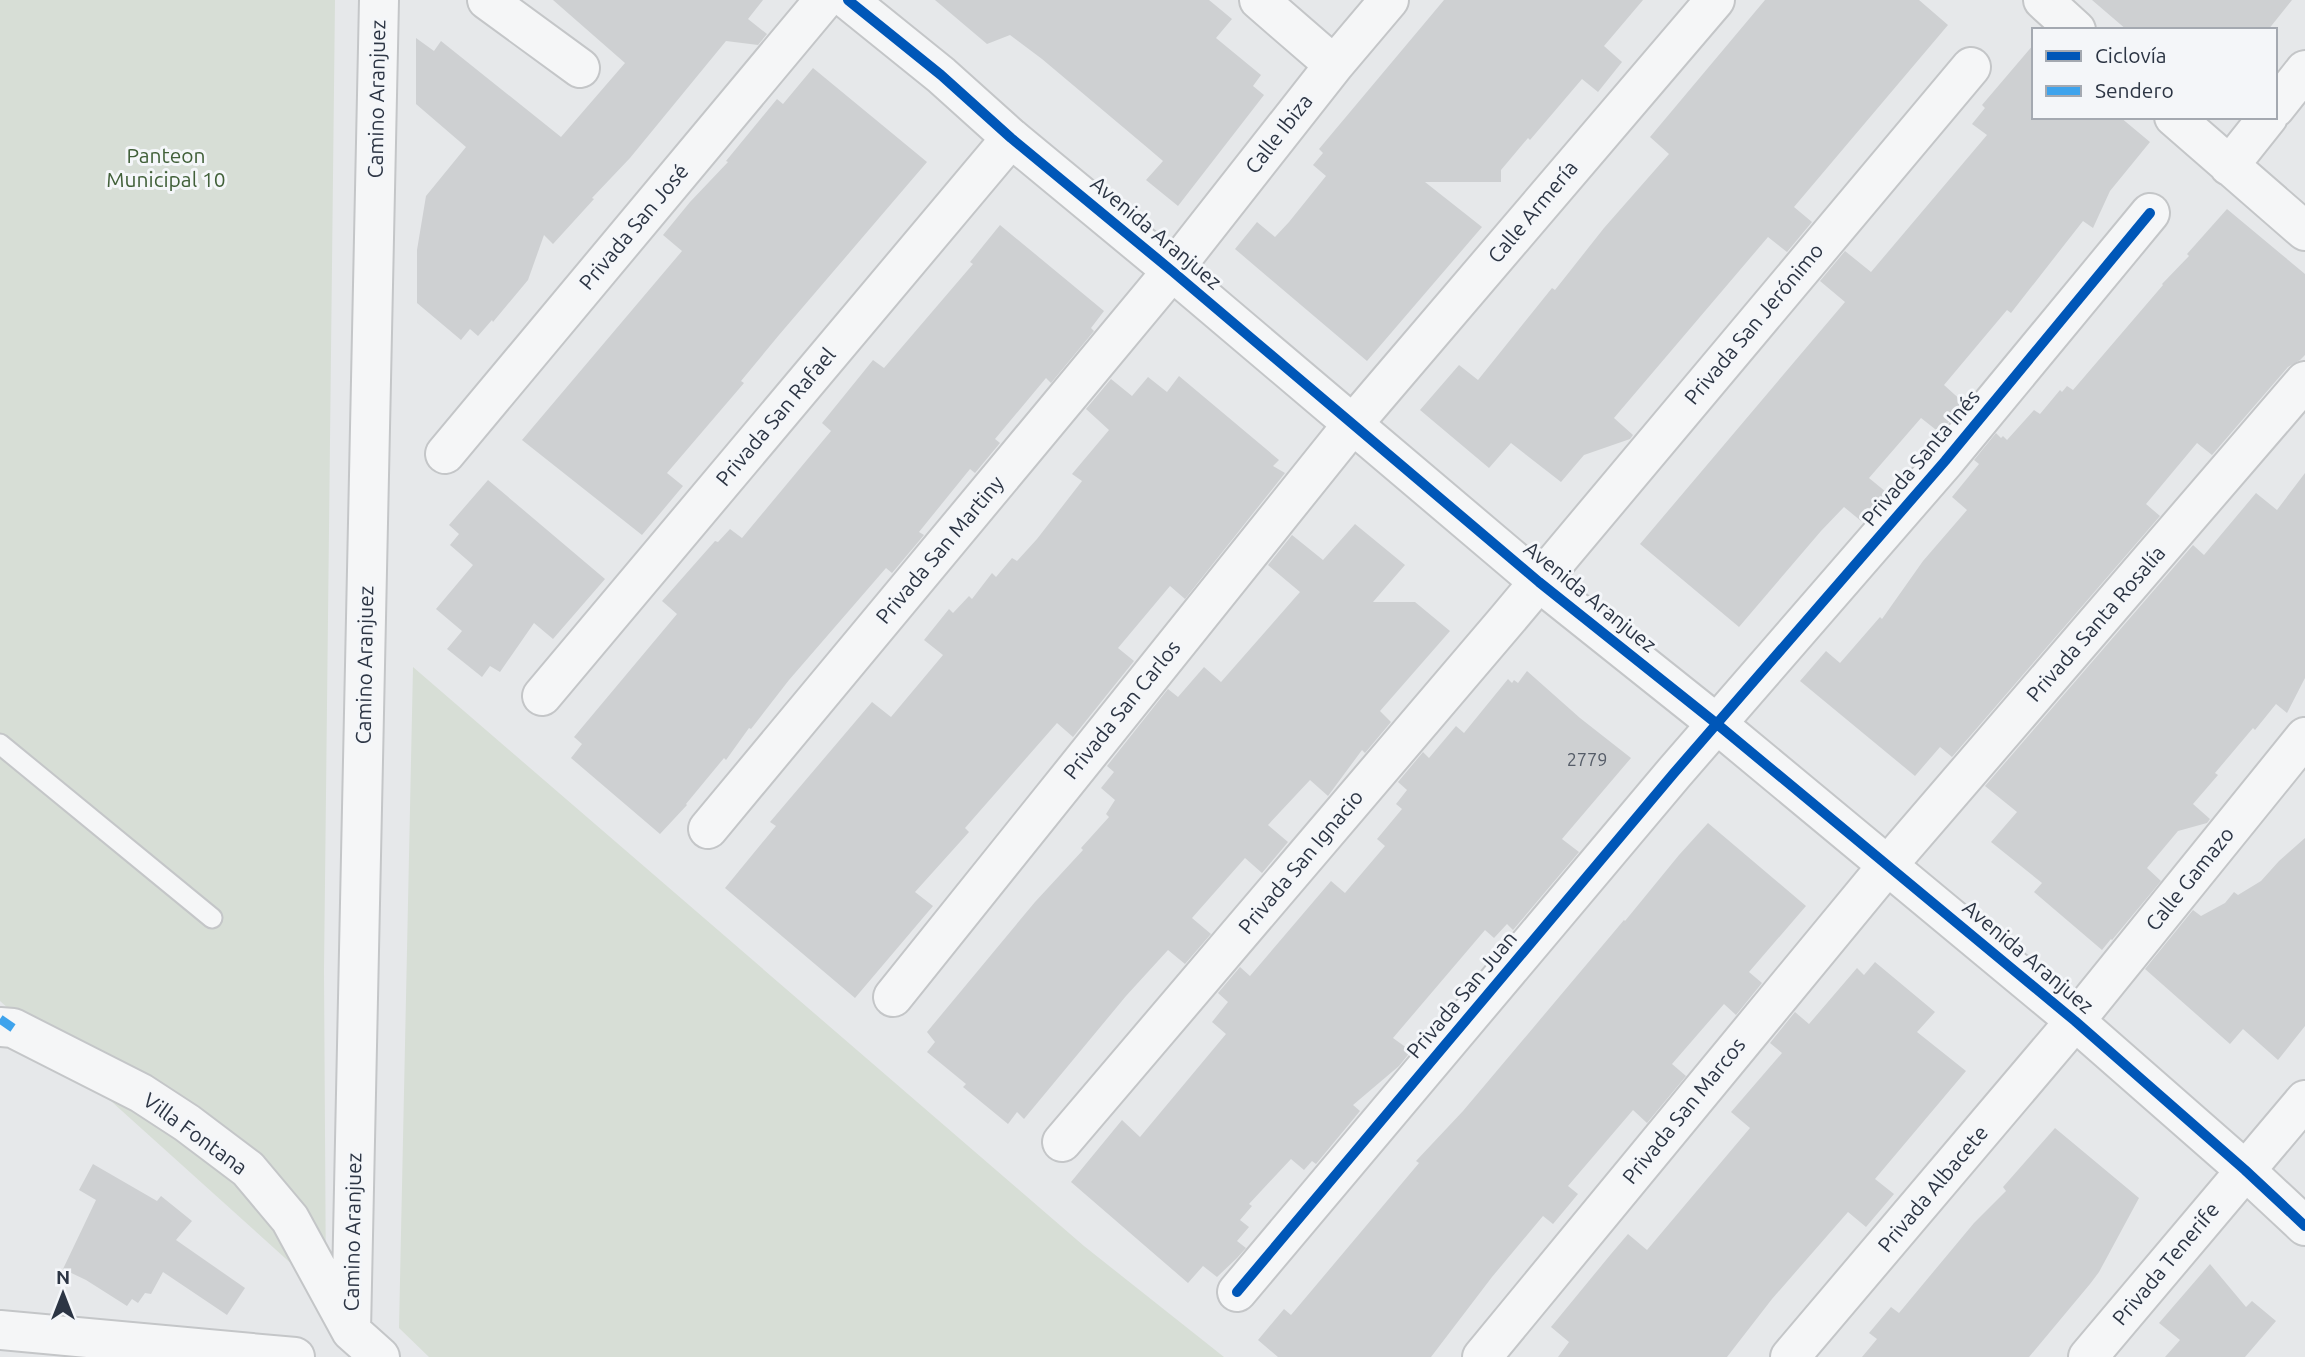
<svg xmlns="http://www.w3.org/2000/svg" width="2305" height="1357" font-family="Ubuntu,sans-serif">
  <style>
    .green { fill: #d7ded6 }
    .building { fill: #ced0d2 }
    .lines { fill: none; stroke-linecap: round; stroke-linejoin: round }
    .service-casing { stroke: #c4c6c8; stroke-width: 23 }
    .minor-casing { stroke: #c4c6c8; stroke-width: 42 }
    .tertiary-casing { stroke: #c4c6c8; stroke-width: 42 }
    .service { stroke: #f5f6f7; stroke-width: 19 }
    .minor { stroke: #f5f6f7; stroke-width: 38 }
    .tertiary { stroke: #f5f6f7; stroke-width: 38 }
    .quiet { stroke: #3ea3ec; stroke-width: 9; stroke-dasharray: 18 9; stroke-linecap: butt }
    .cycleway-casing { stroke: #f4f6f9; stroke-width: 15 }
    .cycleway { stroke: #0057b8; stroke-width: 10 }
    .labels { text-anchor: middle; stroke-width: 6; stroke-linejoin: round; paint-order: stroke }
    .number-label { font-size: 18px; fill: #555c68 }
    .street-label { font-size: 21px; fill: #2c3544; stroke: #f4f6f9 }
    .park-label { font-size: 21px; fill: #416039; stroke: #f4f6f9 }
  </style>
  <rect width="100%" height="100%" fill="#e6e8ea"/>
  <path class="green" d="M0,0h335l-11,971 2,324 -326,-294z
    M413,667l671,579 140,111h-795l-30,-29z"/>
  <path class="building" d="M553,0h210l-15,19 19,15 -9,11 -32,-4 -96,117 -38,40 2,1 -41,45 -9,-9 -16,45 -35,42 -1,-2 -14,16 -8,-7 -9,11 -44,-37v-53l9,-54 40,-49 -50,-43v-66l18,13 7,-10 120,96 64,-74z
    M935,0h274l23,19 -16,19 45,37 -8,11 11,9 -86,111 -32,-26 17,-19 -14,-12 -107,-90 -32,-24 -23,9z
    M1444,0h199l-39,46 18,16 -24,30 -16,-13 -52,61 -2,-2 -27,32v12h-76l57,45 -115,134 -132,-112 22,-27 18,15 14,-15 37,-46 -13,-11 10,-12 -4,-4z
    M1765,0h154l29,25 -154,182 18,15 -25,30 -19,-15 -154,181 19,17 -3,4 -46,16 -23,27 -50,-39 -22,25 -69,-58 39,-45 19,15 74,-92 3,2 49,-62 65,-74 -19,-17z
    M2092,0h200l-24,30h-141z
    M2034,44v73h86l30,25 -40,49 -17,37 -10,-7 -72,92 -4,-3 -63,75 20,18 -24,30 -19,-15 -52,60 17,14 -25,29 -17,-14 -23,24 -82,96 -99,-83 205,-242 -25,-21 25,-30 26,21 116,-137 -15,-11 13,-16 -3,-3z
    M813,68l114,94 -148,173 -38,46 3,2 -77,90 16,13 -41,49 -120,-95 160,-189 -19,-16 27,-33 38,-40 -2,-1 51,-62 6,5z
    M2227,209l78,65v81l-5,5 -12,7 -76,88 -15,-12 -51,61 14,12 -208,241 -12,-10 -25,29 -115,-95 26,-30 14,12 40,-46 2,2 41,-58 44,-51 -15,-13 27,-33 -5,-4 22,-27 5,5 2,-2 4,4 27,-30 6,4 20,-24 2,2 5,-6 6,4 90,-105 -1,-1 27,-28 -2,-2z
    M1000,225l104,86 -13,17 3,3 -43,52 -5,-5 -51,61 5,4 -25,30 -5,-4 -51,63 5,3 -32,38 -6,-5 -97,112 -38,49 -2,-1 -23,32 -2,-2 -38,46 1,1 -27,29 -89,-76 11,-14 -8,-7 103,-123 -15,-13 53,-60 3,1 12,-13 12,9 89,-107 -9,-8 51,-63 11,8 89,-104 -3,-2z
    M1179,376l100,84 -6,6 12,7 -100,126 -15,-13 -52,62 16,13 -61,76 -16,-14 -92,105 4,4 -54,60 18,14 -78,92 -130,-110 51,-62 -6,-4 102,-120 19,15 52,-62 -19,-15 25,-31 4,4 16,-17 3,3 20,-26 4,4 16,-19 5,3 20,-22 45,-58 -10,-7 37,-44 -23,-21 25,-30 21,17 16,-19 19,15z
    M2305,473v205l-18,35 -11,-9 -21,26 -2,-2 -38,45 3,2 -25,29 17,15 -3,4 -29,8 -31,37 14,13 -49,59 -1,-1 -9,11 -68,-58 8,-9 -51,-41 26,-30 -32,-26 208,-241 11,10 52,-62 21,17z
    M488,480l117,99 -52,60 -19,-16 -34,49 -10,-6 -8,11 -35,-28 15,-18 -26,-22 37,-44 -23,-20 9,-11 -10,-9z
    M1355,524l50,41 -32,37h42l35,29 -70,80 11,11 -26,31 -3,-3 -34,46 -18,-16 -42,45 20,17 -26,31 -17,-15 -53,60 19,16 -26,30 -17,-14 -42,46 -102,123 -7,-7 -9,12 -45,-37 3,-3 -39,-32 8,-10 -8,-10 108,-130 48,-52 -2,-2 28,-31 -3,-3 9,-14 -14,-12 13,-16 -7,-6 61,-77 10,8 26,-30 17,15 79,-90 -32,-27 24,-30 31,25z
    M1527,671l53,47 51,40 -69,81 17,13 -66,78 -6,-6 -13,14 -9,-8 -92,108 18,13 -12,15 -46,39 7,6 -44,53 -4,-3 -8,9 -13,-11 -42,45 3,2 -12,14 9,7 -12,14 9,7 -9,10 -20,19 -14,-11 -15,17 -117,-101 51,-62 18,17 86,-103 -14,-12 16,-20 -10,-9 22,-26 10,9 81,-95 14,12 40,-47 -8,-7 25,-30 -6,-5 11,-14 -9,-8 25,-30 6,6 27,-32 8,7 44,-54 4,4 2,-3 4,3z
    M1708,823l98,83 -57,66 13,11 -26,32 -12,-11 -52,60 14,12 -39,47 -14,-13 -65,76 10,8 -25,30 -10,-8 -51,61 -61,80h-153l-20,-17 26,-31 7,6 128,-152 -3,-2 47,-50 161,-191 1,1 54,-66z
    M2305,838v188l-27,34 -35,-31 -13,15 -85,-75 48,-59 8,6 24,-13 9,-11 4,3 23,-14 18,-20z
    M1875,962l60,50 -18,20 49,39 -91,108 19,15 -28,33 -18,-15 -76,87 -45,58h-169l11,-15 -18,-15 60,-73 17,-20 19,16 103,-122 -19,-16 51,-59 -12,-10 25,-31 14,12 48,-56 7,7z
    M2055,1128l84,70 -40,74 -9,12 -61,73h-167l15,-18 -8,-6 22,-26 8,6 75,-90 32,-32 -3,-4z
    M93,1164l64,37 4,-5 31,25 -16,19 69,48 -18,27 -64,-43 -12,22 -6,-1 -7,10 -6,-4 -5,7 -41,-26 -23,-11 33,-69 -17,-10z
    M2210,1264l36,43 6,-6 24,20 -31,36h-80l15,-17 -21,-17z"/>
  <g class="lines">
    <g class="service-casing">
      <path id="service" d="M0,744l212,174"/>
    </g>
    <g class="minor-casing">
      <path id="minor" d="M487,0l93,68
        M1259,0l75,65
        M2043,0l33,30
        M2275,108l30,-38
        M2174,117l131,114
        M2229,166l39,-49
        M445,454l379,-454
        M542,696l469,-558
        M708,829l464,-558 162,-206 55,-65
        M893,997l459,-572 363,-425
        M0,1027l13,1 128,65 46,30 61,46 42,50 61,112 29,26
        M1062,1142l444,-521 465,-554
        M1237,1292l437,-519 271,-312 205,-248
        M0,1330l295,27
        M351,1331l28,-1331
        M1482,1357l405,-491 418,-485
        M1790,1357l285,-336 230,-284
        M2088,1357l217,-257"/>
    </g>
    <g class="tertiary-casing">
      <path id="tertiary" d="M848,0l93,75 70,63 161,133 367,311 178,142 358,297 170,149 60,56"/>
    </g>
    <use href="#service" class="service"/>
    <use href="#minor" class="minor"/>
    <use href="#tertiary" class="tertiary"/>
    <path class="quiet" d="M0,1019l13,9"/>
    <g class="cycleway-casing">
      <path id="cycleway" d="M848,0l93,75 70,63 161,133 367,311 178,142 358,297 170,149 60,56
        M1237,1292l437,-519 271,-312 205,-248"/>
    </g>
    <use href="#cycleway" class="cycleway"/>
  </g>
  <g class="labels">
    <g class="number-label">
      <text x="1587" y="766">2779</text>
    </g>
    <g class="street-label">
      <text transform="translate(377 99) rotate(-89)" y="7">Camino Aranjuez</text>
      <text transform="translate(1279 134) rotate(-52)" y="7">Calle Ibiza</text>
      <text transform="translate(1533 212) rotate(-50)" y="7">Calle Armería</text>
      <text transform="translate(634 227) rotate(-50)" y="7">Privada San José</text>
      <text transform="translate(1156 233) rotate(40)" y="7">Avenida Aranjuez</text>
      <text transform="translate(1754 324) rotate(-50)" y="7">Privada San Jerónimo</text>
      <text transform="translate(776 417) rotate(-50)" y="7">Privada San Rafael</text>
      <text transform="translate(1921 458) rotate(-50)" y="7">Privada Santa Inés</text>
      <text transform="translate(940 550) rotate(-50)" y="7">Privada San Martiny</text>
      <text transform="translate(1590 597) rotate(39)" y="7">Avenida Aranjuez</text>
      <text transform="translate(2096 624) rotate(-49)" y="7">Privada Santa Rosalía</text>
      <text transform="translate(365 665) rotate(-89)" y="7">Camino Aranjuez</text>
      <text transform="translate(1122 710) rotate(-51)" y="7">Privada San Carlos</text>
      <text transform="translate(1301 862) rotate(-50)" y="7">Privada San Ignacio</text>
      <text transform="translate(2190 879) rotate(-51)" y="7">Calle Gamazo</text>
      <text transform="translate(2028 957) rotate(40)" y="7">Avenida Aranjuez</text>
      <text transform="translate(1462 995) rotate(-50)" y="7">Privada San Juan</text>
      <text transform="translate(1684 1111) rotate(-51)" y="7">Privada San Marcos</text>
      <text transform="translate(195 1134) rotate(36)" y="7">Villa Fontana</text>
      <text transform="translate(1933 1189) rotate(-50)" y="7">Privada Albacete</text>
      <text transform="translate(353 1232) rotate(-89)" y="7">Camino Aranjuez</text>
      <text transform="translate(2166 1264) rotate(-50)" y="7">Privada Tenerife</text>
    </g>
    <g class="park-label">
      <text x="166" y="163">Panteon<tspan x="166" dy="24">Municipal 10</tspan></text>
    </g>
  </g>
  <rect x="2032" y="28" width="245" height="91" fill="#f4f6f9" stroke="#a4a9b1" stroke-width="2"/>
  <rect x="2046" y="51" width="35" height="10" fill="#0057b8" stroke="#a4a9b1" stroke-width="2"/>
  <text x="2095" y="63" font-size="21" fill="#2c3544">Ciclovía</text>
  <rect x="2046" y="86" width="35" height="10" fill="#3ea3ec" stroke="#a4a9b1" stroke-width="2"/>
  <text x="2095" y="98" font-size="21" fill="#2c3544">Sendero</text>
  <g transform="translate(63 1294)" stroke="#f4f6f9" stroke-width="5" paint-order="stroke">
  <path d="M0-5L12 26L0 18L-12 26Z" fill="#2c3544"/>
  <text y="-10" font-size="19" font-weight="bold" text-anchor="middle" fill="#2c3544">N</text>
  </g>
</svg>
